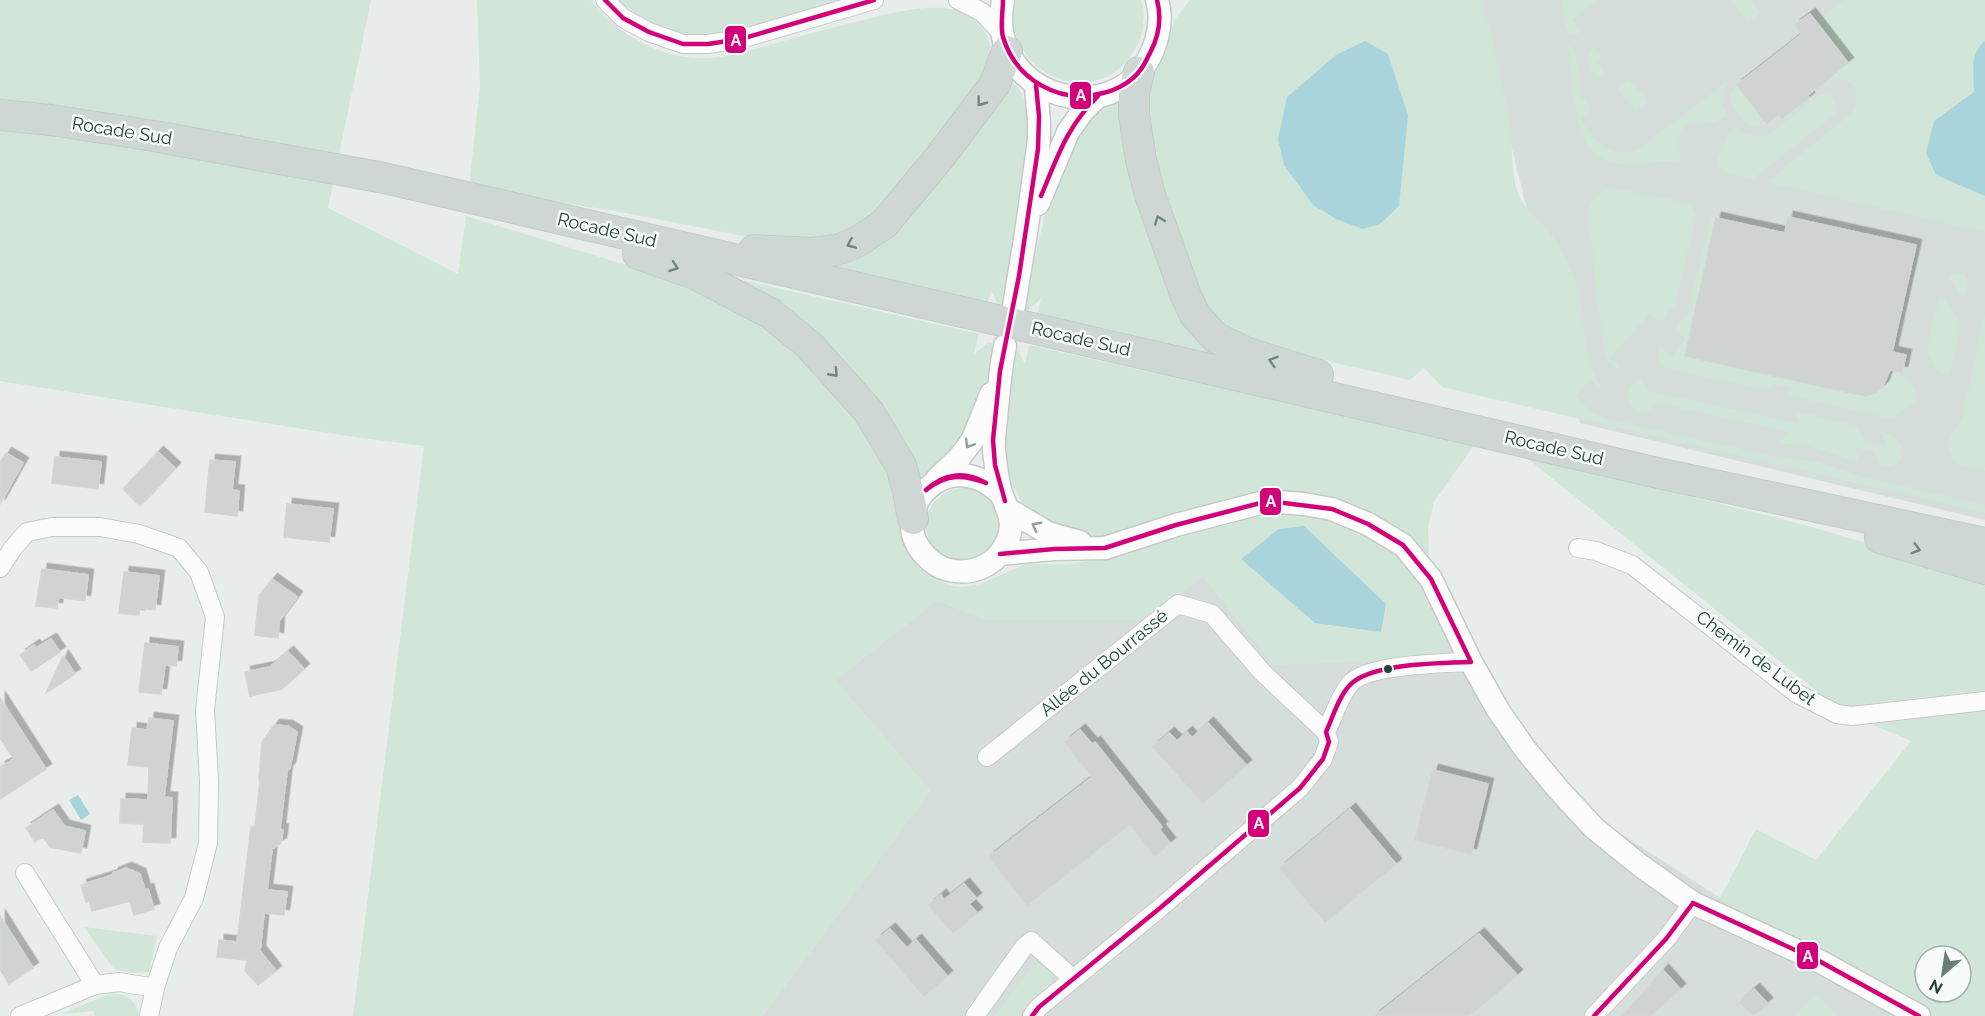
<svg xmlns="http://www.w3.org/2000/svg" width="1985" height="1016" font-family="Raleway,sans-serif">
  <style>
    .built { fill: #d6dedb }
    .green { fill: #d1e6d8; fill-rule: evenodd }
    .water { fill: #a9d4db }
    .building { fill: #cfd4d2; stroke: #d1d6d4; stroke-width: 1.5; filter: url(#shadow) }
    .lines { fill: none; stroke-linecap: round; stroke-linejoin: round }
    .minor-casing { stroke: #c5cac8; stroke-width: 20 }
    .tertiary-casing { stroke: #c5cac8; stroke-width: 25 }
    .primary-casing { stroke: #c3ccc9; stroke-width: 32 }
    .minor { stroke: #fcfcfc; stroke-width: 18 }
    .tertiary { stroke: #fcfcfc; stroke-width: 22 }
    .primary { stroke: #cfd7d5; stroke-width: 30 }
    .bus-1-casing { stroke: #f7fbf9; stroke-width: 9 }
    .bus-1 { stroke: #d20179; stroke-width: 4.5 }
    .oneway { stroke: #718580 }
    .oneway2 { stroke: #909f9b }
    .bus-dot { fill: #24423a; stroke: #f7fbf9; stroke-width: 2 }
    .labels { text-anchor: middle; stroke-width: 5; stroke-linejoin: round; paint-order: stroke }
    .street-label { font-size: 18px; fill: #24423a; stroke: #f7fbf9 }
    .line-badge { stroke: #f7fbf9; stroke-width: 2 }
    .badge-label { font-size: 16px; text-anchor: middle; font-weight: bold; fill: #fff }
  </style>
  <defs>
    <filter id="shadow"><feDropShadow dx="5.5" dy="-5.5" stdDeviation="0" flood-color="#0004"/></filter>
  </defs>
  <rect width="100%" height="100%" fill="#e8edeb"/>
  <path class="built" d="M1475,0h510v520l-405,-97z
    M1203,576l71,89 164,-12 9,-15 90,142 367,236h-1142l168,-225 -95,-111 102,-80 51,20h158z"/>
  <path class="green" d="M0,0h371l-43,208 130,66 8,-58 203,62 55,21 67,45 93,105 18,70 3,27 14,22 20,13 13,5 11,1 17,-3 46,-20h42l31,-4 148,-42 45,-5 25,4 39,12 20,11 24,18 31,37 16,34v9l-3,9 -14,12 -156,6 -71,-89 -57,44h-158l-51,-20 -102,80 95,111 -168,225h-409l71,-570 -70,-9 -354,-56z
    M477,0h114c24,32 63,55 104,58 24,2 48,-6 71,-12 34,-10 67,-19 101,-27 25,-6 51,-13 76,-11 43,4 53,35 47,72l-139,159 -72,4 -169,-33 -103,-15 -38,-9 11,-100z
    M618,0h227c-48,15 -123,47 -171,33 -21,-7 -39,-19 -56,-33z
    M1016,0h125c4,9 3,17 2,27 -1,10 -5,17 -10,25 -30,52 -108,32 -119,-24 -1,-9 1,-20 2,-28z
    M1190,0h291c12,42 22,85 29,129 3,21 1,47 9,67 7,14 19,24 29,35 12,14 22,35 28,52 12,39 1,67 26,105l-1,1 -11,-9 -15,17 18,16 15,6 166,37 45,6 44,15 122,28v8l-543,-126 -18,-19 -14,12 -169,-39 -36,-27 -58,-155v-77l17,-28 11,-35z
    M1562,0h35l-25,20 9,11 -4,3 -7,-1 -5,-10z
    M1731,0h19l10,13 -12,9z
    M1844,0h141v232l-218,-50 85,-69c13,-24 -3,-41 -28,-31l24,-19 -33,-41z
    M1568,45l7,6 6,45 10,13 -11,10c15,20 28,41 57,31l90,-68c-6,12 -7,21 0,33 -24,20 -58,-10 -46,46l-3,2c-18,-5 -34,3 -51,2 -44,-4 -48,-32 -53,-69 -2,-17 -4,-34 -6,-51z
    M1593,46l9,12 -6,4 9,12 -7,3 -6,-6 -4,-17z
    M1009,77c13,14 18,26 23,44l-28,184 -7,-2 -6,-13 -5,18 -167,-44 7,-1z
    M1629,79l19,23 -12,9 -19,-23z
    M1737,85l30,39 -8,3c-15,-2 -27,-17 -29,-32z
    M1821,94c11,0 15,5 16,16l-3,5 -80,63 -29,-5 -6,-8 -1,-6 8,-22 10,-10c9,9 20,11 32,8z
    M1124,100l50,188 70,73 -208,-42 5,-20 -14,12 -4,-2 26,-112 31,-69 15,-18z
    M1613,188l69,14 9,3 5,8 -21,91 -14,18 -11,-9 -40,45 10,9 -4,2 -8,-7 -4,-10 -15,-132c-1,-17 7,-28 24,-32z
    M1711,217l5,1 -31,138 180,40c16,-3 20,-12 23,-26 16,3 23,8 29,24l-2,7 -23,18 -105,-24 6,-7 -20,-4 -9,6 -94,-21 -9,-4 -3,-8 2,-10 12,9 14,-17 -10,-10 13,-18z
    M1955,273l9,1c6,6 4,18 -1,24l-14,-21z
    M732,278l247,56 -5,20 14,-11 7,1 -11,49 -29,62 -37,28z
    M1942,296l18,27 -10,51 -4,2 -9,-5 -10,-19 12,-55z
    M1985,313v158l-29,-8 -4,-5 -3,-9 1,-10 13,-23z
    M1029,345l445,100 -40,57 -6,24 1,35 -94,-60 -223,35 -26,2 -19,-4 -43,-26 -7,-16 -9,-12 -8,-27 13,-104 5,1 7,14z
    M1641,378l8,13 151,33 -5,-13 62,15 8,14 22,5 -7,-14c14,5 22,10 23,26 -5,8 -12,11 -23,10l-7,-16 -19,-4 6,15 -52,-16 -30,-3 12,-11 -133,-29 -12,11 -7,-2c-15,-12 -14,-25 3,-34z
    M1523,455l282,70 180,53v438h-81l-184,-118 36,-69 60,31 95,-119 -68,-29zM1925,956h36v36h-36z
    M926 525a37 37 0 1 1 74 0a37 37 0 1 1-74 0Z
    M84,927l73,9 -8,36 -18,1 -17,-4z
    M1040,964l11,7 2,6c-3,12 -24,28 -33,39h-25l37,-50z
    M112,993c16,3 24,6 27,23h-44l-2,-5 -32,3z
    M1813,997h6l18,19h-44z"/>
  <path class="water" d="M1365,41l23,13 20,61 -9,91 -19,18 -17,5 -27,-10 -23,-14 -29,-40 -6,-26 9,-42 49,-42z
    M1985,41v155l-49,-21 -10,-22 8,-32 40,-29c0,-19 -5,-38 11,-51z
    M1304,526l82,78 -5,28 -66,-9 -74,-64 38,-30z
    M78,795l12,19 -9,6 -12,-20z"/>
  <path class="building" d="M1810,14l38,49 -40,32 1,3 -27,20 -3,-4 -12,10 -30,-39 65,-51 -7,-9z
    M1788,217l128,28 -24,107 14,3 -4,17 -12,-2 -7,16 -7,7 -11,3 -180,-40 31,-138 69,15z
    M158,452l17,16 -35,38 -17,-17z
    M6,453l17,10 -23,41v-41z
    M55,457l46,5 -3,27 -46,-6z
    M210,460l25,2 -3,28 7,1 -2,25 -32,-4z
    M287,504l46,5 -4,33 -45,-5z
    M42,569l46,6 -3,26 -27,-4 -1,11 -21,-2z
    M124,572l35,4 -4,34 -15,-2 -1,7 -20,-2z
    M272,579l25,18 -18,24 -1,17 -23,-3 4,-39z
    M51,639l9,13 -29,19 -11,-16 14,-10 2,3z
    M145,643l33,4 -2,19 -11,-1 -4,29 -22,-2z
    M288,652l16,17 -22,20 -32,7 -5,-24 25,-5z
    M63,656l12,18 -29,19z
    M0,698l46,71 -46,30v-32l14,-8 -14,-21z
    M149,718l24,3 -9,76 8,1 -2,45 -27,-1 1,-18 -24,-1 1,-24 27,1 1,-33 -21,-2 4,-37 15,2z
    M1208,723l38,42 -43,38 -50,-56 16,-14 8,8 10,-9 5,6z
    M274,725l13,1 10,6 -7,36 -3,3 -7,58 3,1 -2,13 -9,6 -5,41 20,2 -3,23 -20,-2 -4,38 16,20 -18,14 -13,-14 2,-11 -30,-3 2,-17 18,2 14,-115h4l5,-47h-1l3,-38z
    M1080,730l12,14 3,-2 67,85 -3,2 11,14 -15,13 -25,-32 -103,81 -38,-48 103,-80 -27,-35z
    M1433,770l55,14 -17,70 -56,-14z
    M1350,809l46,55 -71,58 -45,-54z
    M53,810l11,16 21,5 -4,22 -31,-6 -7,-10 -8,5 -9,-14z
    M126,868l14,6 5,16 3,-1 6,20 -20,6 -4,-14 -38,10 -3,-10 -3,1 -5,-17 32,-10v-2z
    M964,884l12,14 -7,6 8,9 -24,20 -24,-28 12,-10 3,5z
    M0,916l33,52 -24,16 -9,-15z
    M890,929l17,19 9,-8 31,36 -23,20 -48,-56z
    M1479,934l38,41 -48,41h-94z
    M1663,970l17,19 -30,27h-27z
    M1754,989l13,14 -14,13 -13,-14z"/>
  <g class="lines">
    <g class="minor-casing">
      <path id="minor" d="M605,0l18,18 26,14 34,12h25l33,-5 133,-39
        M958,0l24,12 19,20
        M1578,548l18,3 36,14 164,128 41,21 15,2 133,-15
        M0,568l13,-20 14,-16 25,-5h48l39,7 40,14 20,24 16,45 -10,93 4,71 -1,62 -14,55 -26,50 -13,40 -6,28
        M987,757l191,-153 34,10 51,59 63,59
        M25,873l70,112
        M20,1016l75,-31 24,-3 36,6
        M975,1016l49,-69 7,-6 42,38
        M1032,1016l7,-9 121,-99 140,-120 23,-29 6,-17 -3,-10c7,-15 13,-34 23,-47 15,-21 96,-22 122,-23
        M1594,1016l72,-77 27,-36"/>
    </g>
    <g class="tertiary-casing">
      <path id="tertiary" d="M1003,0c-20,101 124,138 153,41 4,-13 5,-28 1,-41
        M1038,204l30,-72 14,-20 16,-16
        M1014,306l12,-73 13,-93v-17l-3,-38
        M937,479l22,-21 13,-17 19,-47
        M1002,495c-54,-54 -116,15 -79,58 7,8 15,15 26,17 18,4 33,0 46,-11 9,-9 15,-21 16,-33 0,-11 -5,-20 -9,-30 -5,-14 -6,-31 -8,-45 -1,-10 1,-22 2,-32 2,-24 4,-48 9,-73
        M1009,510l39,23 32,9
        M1000,554l54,-5 51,-1 71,-23 92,-24 36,3 28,5 36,15 35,21 28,34 40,83 27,48 27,39 33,40 36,39 47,38 52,37 126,58 100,55"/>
    </g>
    <g class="primary-casing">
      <path id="primary" d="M1139,72l-5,20v23l7,45 9,35 36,101 9,19 21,23 32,15 70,22
        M0,115l51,5 103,16 230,42 1274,295 327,70
        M754,250l58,3 25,-3 20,-8 27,-18 56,-67 55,-73 12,-33
        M638,254l57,20 75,39 40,33 59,66 32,54 7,25 5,28
        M1880,538l105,31"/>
    </g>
    <use href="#minor" class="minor"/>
    <use href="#tertiary" class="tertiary"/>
    <use href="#primary" class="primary"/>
    <g class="bus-1-casing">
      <path id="bus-1" d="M605,0l18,18 26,14 34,12h25l33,-5 133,-39
        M1003,0c0,11 -3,26 0,37 13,43 57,68 100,56 14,-3 30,-12 38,-24 4,-5 6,-11 9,-16 9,-17 12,-34 7,-53
        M1041,196c17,-40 25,-68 57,-100
        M926,490c18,-17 39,-19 60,-7
        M926,490c21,-16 36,-16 60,-7
        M1005,501l-10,-36 -2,-25 7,-69 19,-95 19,-127 1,-33 -3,-31
        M1000,554l54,-5 51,-1 71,-23 92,-24 64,8 36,15 35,21 28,34 40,83
        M1693,903l126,58 100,55
        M1032,1016l7,-9 121,-99 140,-120 23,-29 6,-17 -3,-10c7,-15 12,-34 23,-46 20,-23 92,-23 122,-24
        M1594,1016l72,-77 27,-36"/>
    </g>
    <use href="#bus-1" class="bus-1"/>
  </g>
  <defs><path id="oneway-chevron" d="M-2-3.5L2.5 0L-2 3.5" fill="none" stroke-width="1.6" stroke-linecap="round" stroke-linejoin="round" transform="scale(1.5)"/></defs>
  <g class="oneway">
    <use href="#oneway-chevron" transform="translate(981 102) rotate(127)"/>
    <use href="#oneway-chevron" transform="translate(1159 220) rotate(-110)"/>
    <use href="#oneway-chevron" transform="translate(851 244) rotate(157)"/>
    <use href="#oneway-chevron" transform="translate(674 267) rotate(20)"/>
    <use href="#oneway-chevron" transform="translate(1273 361) rotate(-163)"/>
    <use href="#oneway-chevron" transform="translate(834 373) rotate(48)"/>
    <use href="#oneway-chevron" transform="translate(1916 549) rotate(16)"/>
  </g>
  <g class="oneway2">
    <use href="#oneway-chevron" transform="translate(969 444) rotate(122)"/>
    <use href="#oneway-chevron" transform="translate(1036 526) rotate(-152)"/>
  </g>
  <circle class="bus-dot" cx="1388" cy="669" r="5"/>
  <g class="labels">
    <g class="street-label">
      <text transform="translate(122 131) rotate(9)" y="6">Rocade Sud</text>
      <text transform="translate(607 230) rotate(13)" y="6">Rocade Sud</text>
      <text transform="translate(1081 339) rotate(13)" y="6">Rocade Sud</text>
      <text transform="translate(1554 448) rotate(13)" y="6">Rocade Sud</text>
      <text transform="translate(1756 658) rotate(37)" y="6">Chemin de Lubet</text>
      <text transform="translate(1104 663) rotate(-39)" y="6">Allée du Bourrassé</text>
    </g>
  </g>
  <g class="line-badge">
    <rect x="724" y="25" width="23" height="29" rx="6" fill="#d20179"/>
    <rect x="1069" y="81" width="23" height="29" rx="6" fill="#d20179"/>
    <rect x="1259" y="487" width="23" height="29" rx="6" fill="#d20179"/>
    <rect x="1247" y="809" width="23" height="29" rx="6" fill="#d20179"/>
    <rect x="1796" y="941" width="23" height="29" rx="6" fill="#d20179"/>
  </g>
  <g class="badge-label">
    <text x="736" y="46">A</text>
    <text x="1081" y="101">A</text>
    <text x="1271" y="507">A</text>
    <text x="1259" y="829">A</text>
    <text x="1808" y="962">A</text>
  </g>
  <g transform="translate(1943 974) rotate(209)"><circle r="28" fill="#f7fbf9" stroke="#a3b1ad" stroke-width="1.5"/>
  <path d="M0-4.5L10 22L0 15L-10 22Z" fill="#697e78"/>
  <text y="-9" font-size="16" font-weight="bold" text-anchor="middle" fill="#24423a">N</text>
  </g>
</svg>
